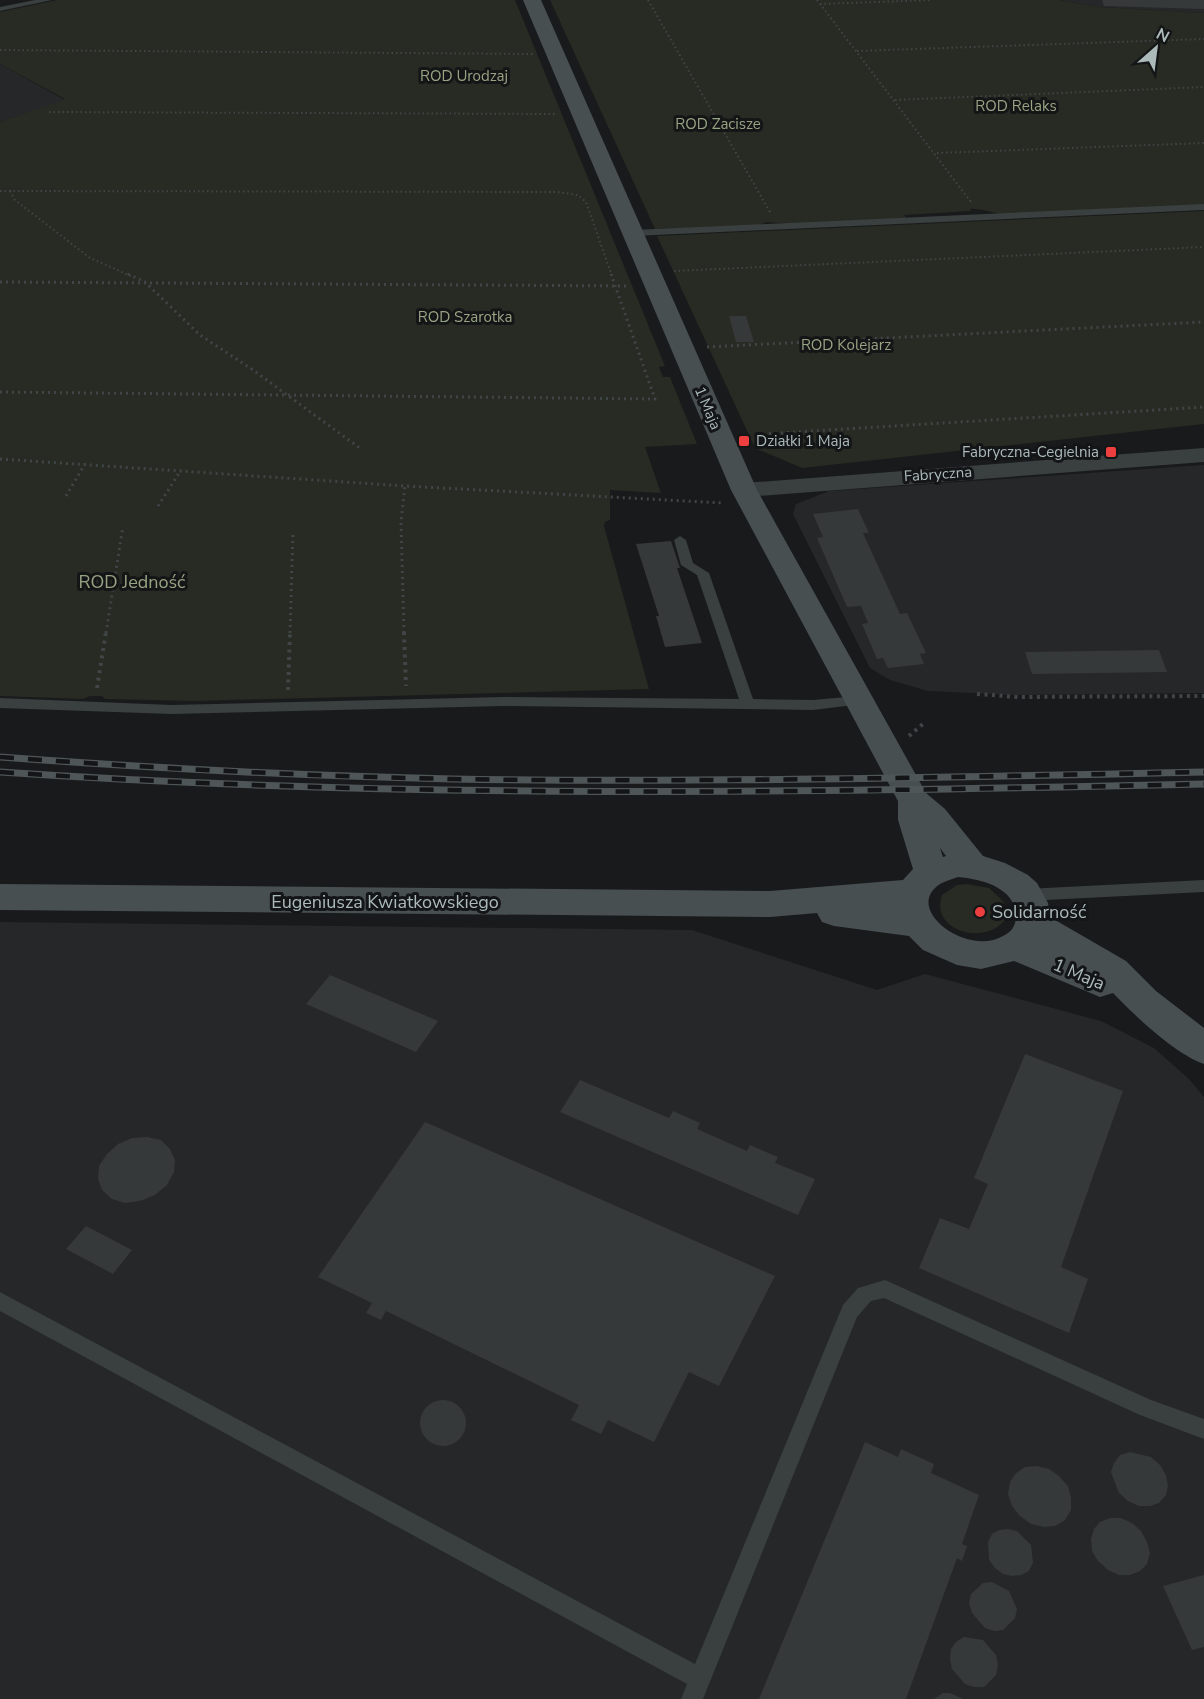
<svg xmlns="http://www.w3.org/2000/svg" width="1204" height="1699" font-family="'Nunito Sans',sans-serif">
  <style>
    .built { fill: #252728 }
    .green { fill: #272b23 }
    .building { fill: #36393a }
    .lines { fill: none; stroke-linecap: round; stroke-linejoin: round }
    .path-far2 { stroke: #404647; stroke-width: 2; stroke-dasharray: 1.5 3; stroke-linecap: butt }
    .path-far1 { stroke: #404647; stroke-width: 3; stroke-dasharray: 2 4; stroke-linecap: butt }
    .path { stroke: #404647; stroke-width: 4; stroke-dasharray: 3 4.5; stroke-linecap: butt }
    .lane { fill: #3a3f40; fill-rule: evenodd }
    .street { fill: #3a3f40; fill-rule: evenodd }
    .secondary { fill: #484f50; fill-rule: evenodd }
    .rail-casing { stroke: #4f5657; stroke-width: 7 }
    .rail { stroke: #141516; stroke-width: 4.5; stroke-dasharray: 14; stroke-linecap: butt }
    .poi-dot { fill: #ed3f3f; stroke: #141516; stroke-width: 2 }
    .labels { text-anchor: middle; stroke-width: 6; stroke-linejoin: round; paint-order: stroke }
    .far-park-label { font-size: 15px; fill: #97a483; stroke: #141516 }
    .far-street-label { font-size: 15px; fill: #acbaba; stroke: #141516 }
    .far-poi-label { font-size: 15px; fill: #acbaba; stroke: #141516; text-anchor: start }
    .park-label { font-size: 18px; fill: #97a483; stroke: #141516 }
    .street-label { font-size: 18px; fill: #acbaba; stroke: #141516 }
    .poi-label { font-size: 18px; fill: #acbaba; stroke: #141516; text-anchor: start }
  </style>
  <rect width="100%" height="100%" fill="#191a1b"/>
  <path class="built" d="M1059,0h145v13l-105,-6z
    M0,64l65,36 -65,22z
    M1204,465v228l-187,2 -89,-4 -38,-11 -20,-12 -77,-154 3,-10 33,-13z
    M0,922l692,8 185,60 48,-16 176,47 53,27 35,31 15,18v602h-1204z"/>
  <path class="green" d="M57,0h458l150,366 -6,1 4,10h7l27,67 -52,3 16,46 -51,-3v30l-5,2 -1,4 45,163 -455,12 -89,-2 -3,-3h-12l-7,3 -83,-3v-574l65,-23 -65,-35v-52z
    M550,0h509l40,7 105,6v192l-202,9c-12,-1 -20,-6 -32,-5l1,2 -67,4 3,4 -116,5 -25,-2 -9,4 -102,3z
    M1204,211v213l-402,44 -47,-20 -98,-212z
    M967,884l22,4 15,14 2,16c-18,29 -77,14 -64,-23l15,-10z"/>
  <path class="building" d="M1102,0h102v9l-100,-3z
    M729,316h17l8,26h-18z
    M858,509l11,24h-6l37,81 7,-1 19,40 -6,1 4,10 -36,4 -5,-10 -6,1 -15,-35 6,-1 -7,-17 -14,1 -30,-69 6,-1 -10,-23z
    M671,541l9,27h-3l25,75 -37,4 -9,-31h3l-23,-72z
    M1159,650l8,22 -135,2 -7,-22z
    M330,975l108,46 -22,31 -110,-48z
    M1025,1054l98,37 -62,176 27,12 -19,54 -150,-65 21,-50 29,11 19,-45 -14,-6z
    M580,1080l89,38 4,-7 27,12 -3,6 50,22 3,-6 28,12 -3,6 40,16 -17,36 -238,-103z
    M425,1122l350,154 -56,110 -30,-14 -35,70 -46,-22 -7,14 -30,-14 8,-15 -193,-94 -5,9 -15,-7 6,-10 -54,-26z
    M147,1137l14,3 9,9 5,11 -1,12 -7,13 -12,10 -15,6 -15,2 -13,-4 -10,-9 -4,-11 1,-13 8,-12 11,-10 14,-6z
    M86,1226l46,24 -19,24 -47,-25z
    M420 1423a23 23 0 1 1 46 0a23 23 0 1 1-46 0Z
    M865,1442l33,15 3,-8 33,15 -3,9 48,22 -17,49 5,2 -5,15 -5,-3 -51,141h-147z
    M1130,1452l21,5 9,8 6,10 2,11 -2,9 -7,8 -9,3h-11l-11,-5 -9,-8 -8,-21 3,-9 6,-8z
    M1037,1466l12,3 10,7 9,10 3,12v12l-6,10 -10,6 -11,1 -13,-3 -11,-8 -8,-10 -4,-12 2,-12 6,-9 9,-6z
    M1110,1518h11l11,5 9,8 6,11 3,11 -3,11 -7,7 -10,4h-11l-11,-5 -10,-9 -6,-10 -1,-12 3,-10 6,-7z
    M1008,1529l9,2 14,14 2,18 -4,8 -8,4 -9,1 -9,-2 -8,-6 -6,-8 -1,-18 4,-8 7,-4z
    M1204,1575v72l-12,3 -29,-64z
    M992,1582l17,9 8,18 -2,9 -12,12 -9,1 -9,-3 -13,-15 -3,-10 2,-9 12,-11z
    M964,1637l19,3 13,15 2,10 -2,10 -12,12h-10l-9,-3 -13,-15 -2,-10 1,-10 5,-7z
    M943,1693h7l13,6h-29z"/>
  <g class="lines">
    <path class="path-far2" d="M648,0l122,212
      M817,0l154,202
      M820,4l112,-4
      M0,50l533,4
      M857,51l347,-12
      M895,100l309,-13
      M49,112l507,2
      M937,153l267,-10
      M0,191l558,1 20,3 8,7 26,74
      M10,191l5,9 75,58 41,18
      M674,271l530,-24"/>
    <path class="path-far1" d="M128,274l17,8 55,53 53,35 108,79
      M0,282l630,4
      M707,347l497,-25
      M0,392l655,7 -44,-125
      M763,434l441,-27
      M0,459l405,27 318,17
      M66,496l19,-32
      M158,506l23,-36
      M106,633l17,-107
      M290,633l3,-101
      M404,633l-3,-111 4,-36"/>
    <path class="path" d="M404,632l2,54
      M97,688l9,-56
      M288,690l2,-58
      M977,694l41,3 186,-1
      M909,736l15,-13"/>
    <path class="lane" d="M35,0h17l-52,11v-4z
      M1204,204v6l-571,26 -5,-3 5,-3z
      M680,536l6,4 7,23 16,10 44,126 60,1 44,-4 5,2 2,3 -2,3 -49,6 -310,-4 -331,8 -172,-6v-10l172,7 331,-8 236,2 -42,-124 -16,-10 -7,-25z
      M1204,880v12l-178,9 -5,-2 -3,-4 3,-4 5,-2z
      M885,1280l266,120 53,19v20l-64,-24 -256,-117 -13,3 -14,16 -154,382h-22l6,-15 -687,-373v-19l695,372 148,-359 15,-17z"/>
    <path class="street" d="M1204,448v14l-460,35 -8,-2 -4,-5 4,-5 8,-2z"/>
    <path class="secondary" d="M523,0h18l216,490 169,303 19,16 38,47 22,7 23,12 9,8 11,20 2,14 76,44 30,30 48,37v36c-29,-10 -70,-49 -91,-71l-13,4 -86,-36 -33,8 -24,-4 -34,-15 -14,-14 -75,-10 -12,-4 -5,-9 -47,4 -770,-7v-26l770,7 133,-11 10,-11 -15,-49v-19l-167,-311zM940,848l6,8 -3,1zM958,877c24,2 59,11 58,41 -1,9 -5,14 -13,18 -36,21 -101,-27 -63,-52 5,-3 12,-5 18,-7z"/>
    <g class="rail-casing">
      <path id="rail" d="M0,757c151,11 302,19 453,22 251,4 501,-2 751,-7
        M0,772c401,27 803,21 1204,12"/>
    </g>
    <use href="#rail" class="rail"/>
  </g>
  <g class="poi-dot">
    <rect x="738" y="435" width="12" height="12" rx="3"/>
    <rect x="1105" y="446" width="12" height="12" rx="3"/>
    <circle cx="980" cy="912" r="6"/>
  </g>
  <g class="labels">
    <g class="far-park-label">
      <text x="464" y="81">ROD Urodzaj</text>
      <text x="1016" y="111">ROD Relaks</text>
      <text x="718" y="129">ROD Zacisze</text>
      <text x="465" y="322">ROD Szarotka</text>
      <text x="846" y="350">ROD Kolejarz</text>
    </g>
    <g class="far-street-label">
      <text transform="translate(708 408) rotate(67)" y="5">1 Maja</text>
      <text transform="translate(938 474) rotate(-4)" y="5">Fabryczna</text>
    </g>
    <g class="far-poi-label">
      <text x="756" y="446">Działki 1 Maja</text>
      <text x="1099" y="457" text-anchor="end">Fabryczna-Cegielnia</text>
    </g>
    <g class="park-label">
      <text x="132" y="588">ROD Jedność</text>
    </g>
    <g class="street-label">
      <text x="385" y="908">Eugeniusza Kwiatkowskiego</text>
      <text transform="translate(1079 974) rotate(23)" y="6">1 Maja</text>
    </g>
    <g class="poi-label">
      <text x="992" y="918">Solidarność</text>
    </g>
  </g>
  <g transform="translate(1156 48) rotate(28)" stroke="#141516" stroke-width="4.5" paint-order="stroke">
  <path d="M0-4.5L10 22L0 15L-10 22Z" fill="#acbaba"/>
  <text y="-9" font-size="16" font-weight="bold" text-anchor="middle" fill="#acbaba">N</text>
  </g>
</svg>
